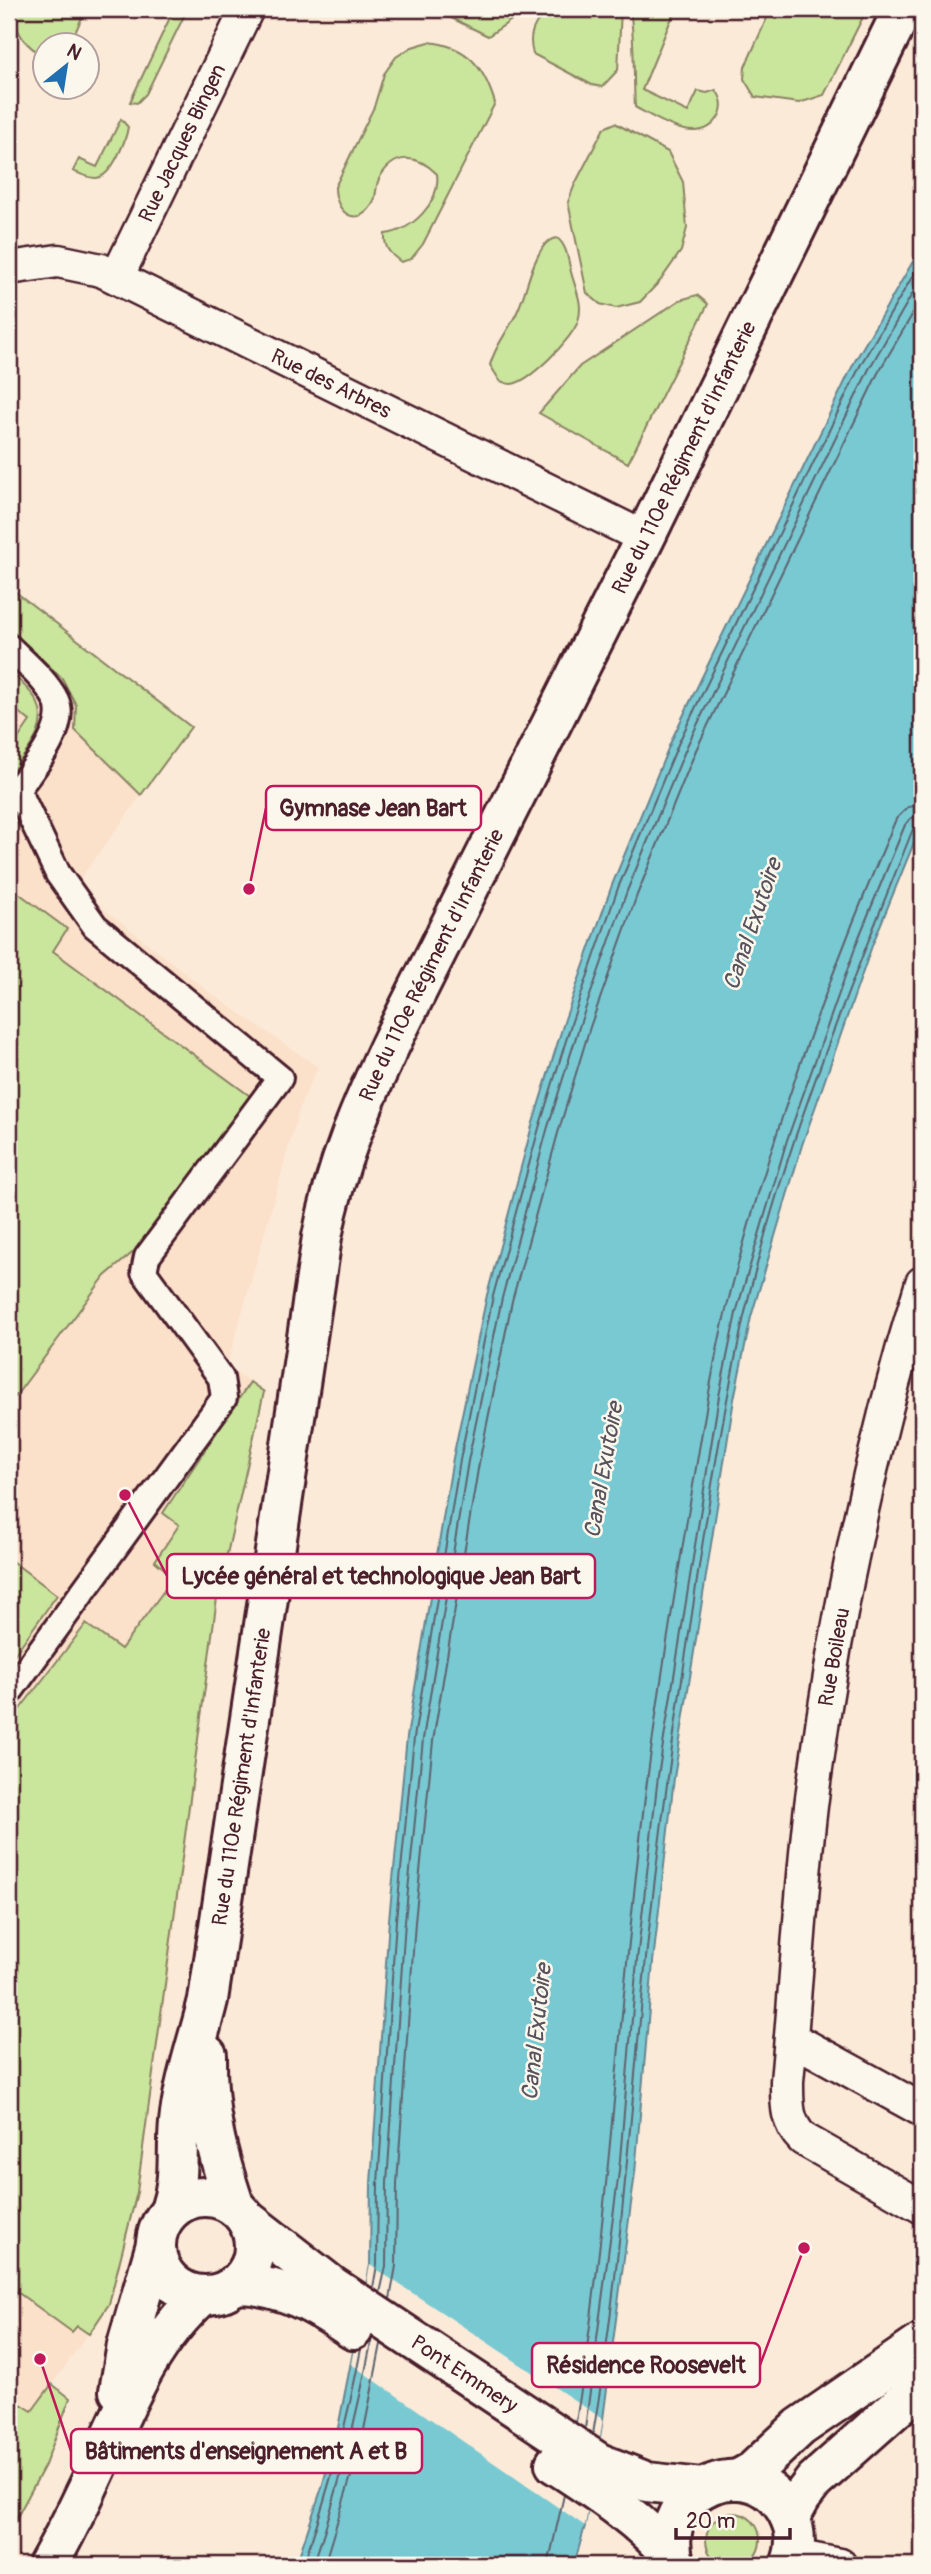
<svg xmlns="http://www.w3.org/2000/svg" width="931" height="2574" font-family="Pangolin,sans-serif">
  <style>
    .built { fill: #fbe0ca }
    .green { fill: #cae59c; stroke: #8a8264; stroke-width: 2 }
    .water { fill: #79c9d3; stroke: #668590; stroke-width: 2 }
    .pier { fill: #fbead8 }
    .lines { fill: none; stroke-linecap: round; stroke-linejoin: round }
    .shore { stroke: #5d636e; stroke-width: 2 }
    .pedestrian-casing { stroke: #4a1f2b; stroke-width: 30 }
    .minor-casing { stroke: #4a1f2b; stroke-width: 37 }
    .tertiary-casing { stroke: #4a1f2b; stroke-width: 44 }
    .secondary-casing { stroke: #4a1f2b; stroke-width: 44 }
    .pedestrian { stroke: #fbf7ec; stroke-width: 24 }
    .minor { stroke: #fbf7ec; stroke-width: 32 }
    .tertiary { stroke: #fbf7ec; stroke-width: 38 }
    .secondary { stroke: #fbf7ec; stroke-width: 38 }
    .labels { text-anchor: middle; stroke-width: 5; stroke-linejoin: round; paint-order: stroke }
    .street-label { font-size: 21px; fill: #4a1f2b; stroke: #fbf7ec }
    .water-label { font-size: 23px; font-style: italic; fill: #58525d; stroke: #fbf7ec }
    .leader { fill: none; stroke: #c2185b; stroke-width: 2.5 }
    .callout-dot { fill: #c2185b; stroke: #fbf7ec; stroke-width: 2.5 }
    .callout { fill: #fbf7ec; stroke: #c2185b; stroke-width: 2.5 }
    .callout-label { font-size: 23px; text-anchor: middle; font-weight: bold; fill: #4a1f2b }
  </style>
  <rect width="100%" height="100%" fill="#fbead8"/>
  <filter id="ink" filterUnits="userSpaceOnUse"><feTurbulence type="fractalNoise" baseFrequency=".0143" numOctaves="2"/><feDisplacementMap in="SourceGraphic" scale="14" xChannelSelector="R" yChannelSelector="G"/><feConvolveMatrix kernelMatrix="1 2 1 2 8 2 1 2 1" color-interpolation-filters="sRGB"/></filter>
  <g filter="url(#ink)">
    <path class="built" d="M9,587l182,140 -116,159 138,109 105,72 -17,36 -74,263 37,26 -47,206 -43,337 -37,257 -28,112 -56,79 17,15 -25,67 -36,67z"/>
    <path class="green" d="M15,9h71l-12,26 -10,10 -18,1 -1,10c-19,-9 -32,-25 -30,-47z
      M174,9h11l1,3 -40,82 -9,9 -7,-1z
      M433,9h44l10,4 3,-4h38l-40,27z
      M551,9h70l-3,61 -16,17 -10,-2 -59,-31c-6,-20 1,-34 18,-45z
      M630,9h48l-8,13 -28,68 46,22 10,-21 9,2 9,-3c6,8 8,17 3,26 -18,33 -62,3 -84,-9 -2,-32 0,-67 -5,-98z
      M771,9h96l-43,86 -25,8 -44,-6 -11,-18 1,-12z
      M429,42c39,4 55,25 66,61l-72,141 -12,15 -10,3c-11,-8 -17,-14 -16,-28 27,-3 56,-32 52,-60 -19,-19 -43,-23 -58,5 -4,8 -2,19 -7,26 -16,24 -37,7 -37,-18l39,-80 10,-33 12,-17 16,-10z
      M121,119l7,8c-2,13 -16,50 -32,51 -8,0 -16,-4 -23,-7l6,-12 18,8z
      M615,123l53,29 15,30 4,46 -6,23 -21,30 -20,21 -24,6 -16,-4 -13,-11 -19,-91 7,-18 29,-56z
      M557,238c10,7 11,22 14,34 4,16 13,32 7,49 -5,17 -49,62 -67,63 -4,0 -7,-2 -11,-3l-10,-16c5,-20 20,-36 28,-55 9,-20 12,-44 25,-63 3,-5 8,-8 14,-9z
      M697,295l11,9 -80,159 -89,-50 41,-47 100,-66z
      M9,587l182,140 -50,68 -66,-65 1,-25 -14,-27 -53,-50z
      M9,670c8,9 19,18 26,28 18,29 -10,55 -26,77v-23l21,-31 -21,-16z
      M9,886l58,43 -14,22 201,148 -116,149 -33,28 -96,129z
      M250,1382l14,10 -47,206 -80,594 -28,112 -20,30 -12,-8 -5,6 -63,-46v-563l77,-99 35,25 53,-72 -19,-16 24,-36 -16,-12z
      M9,1559l48,36 -48,67z
      M52,2384l18,14 -25,67 -36,67v-112l12,-16 11,7z
      M706 2540a27 27 0 1 1 54 0a27 27 0 1 1-54 0Z"/>
    <path class="water" d="M922,246v577l-49,120 -71,202 -51,172 -17,82 -60,379 -21,184 -18,211 -32,246 -18,107 -11,39h-278l26,-78 15,-54 33,-168 1,-82 18,-263 18,-183 46,-279 34,-163 45,-169 33,-107 47,-134 60,-146 183,-378z"/>
    <path class="pier" d="M370,2265l233,154 -18,107 -234,-162z"/>
    <g class="lines">
      <path class="shore" d="M373,2288l4,-23 1,-82 18,-263 18,-182 46,-278 33,-164 46,-168 33,-107 46,-133 61,-146 182,-378 61,-104
        M380,2293l6,-27 1,-83 18,-262 18,-182 45,-278 34,-163 45,-168 33,-106 47,-133 60,-145 182,-377 53,-92
        M390,2299l6,-33 1,-82 18,-262 18,-181 46,-278 33,-162 46,-168 32,-106 47,-132 59,-145 182,-377 44,-75
        M576,2422c35,-215 43,-432 72,-648 12,-93 27,-185 43,-277 11,-63 20,-126 35,-187 42,-168 102,-333 170,-491l12,-12 14,-2
        M585,2429l34,-258 18,-211 21,-184 61,-380 17,-83 51,-173 72,-203 46,-112 6,-7 11,-3
        M593,2434c27,-158 37,-317 53,-476 12,-115 28,-230 46,-344 14,-98 30,-196 51,-293 38,-169 106,-332 170,-492l4,-4 5,-1
        M303,2565c25,-71 44,-142 58,-216
        M313,2565c26,-74 44,-150 59,-227
        M324,2565l38,-125 19,-96
        M548,2565l16,-70"/>
      <g class="pedestrian-casing">
        <path id="pedestrian" d="M9,647c16,16 37,33 47,53 14,30 -30,77 -47,100
          M9,1693l215,-295 -3,-20 -77,-106 3,-15 133,-179 -185,-152 -37,-52 -41,-86"/>
      </g>
      <g class="minor-casing">
        <g id="minor">
          <path id="s1" d="M9,268l49,-7 43,9 544,268"/>
          <path id="s2" d="M117,277l130,-268"/>
          <path d="M922,1283c-53,171 -89,346 -111,523 -11,92 -15,184 -24,275 0,23 -1,41 16,58l119,68"/>
          <path d="M791,2038l131,72"/>
          <path d="M794,2556l46,9"/>
        </g>
      </g>
      <g class="tertiary-casing">
        <g id="tertiary">
          <path id="s3" d="M246,2219l86,67 267,177 48,19 55,6"/>
          <path d="M236,2284c45,0 81,21 117,46"/>
          <path d="M555,2464c43,28 85,55 118,94"/>
          <path d="M737,2480l16,-9 47,-44 122,-84"/>
          <path d="M790,2518l11,-20 13,-17 108,-96"/>
          <path d="M675,2565c-25,-78 82,-121 115,-47 7,15 6,32 0,47"/>
        </g>
      </g>
      <g class="secondary-casing">
        <g id="secondary">
          <path d="M207,2055c-1,57 10,99 28,152"/>
          <circle cx="205" cy="2246" r="49"/>
          <path id="s4" d="M170,2211c11,-33 6,-55 9,-88 4,-41 19,-82 29,-123l114,-763c13,-71 41,-135 72,-200l251,-499 258,-529"/>
          <path d="M119,2391l8,-46 29,-101"/>
          <path d="M48,2565c19,-34 37,-70 53,-106 27,-60 51,-119 102,-164"/>
        </g>
      </g>
      <use href="#pedestrian" class="pedestrian"/>
      <use href="#minor" class="minor"/>
      <use href="#tertiary" class="tertiary"/>
      <use href="#secondary" class="secondary"/>
    </g>
  </g>
  <g class="labels">
    <g class="street-label">
      <text dy="7" stroke="none"><textPath href="#s2" startOffset="149">Rue Jacques Bingen</textPath></text>
      <text dy="7" stroke="none"><textPath href="#s1" startOffset="350">Rue des Arbres</textPath></text>
      <text dy="7" stroke="none"><textPath href="#s4" startOffset="1848">Rue du 110e Régiment d'Infanterie</textPath></text>
      <text dy="7" stroke="none"><textPath href="#s4" startOffset="1281">Rue du 110e Régiment d'Infanterie</textPath></text>
      <text transform="translate(834 1657) rotate(-80)" y="7">Rue Boileau</text>
      <text dy="7" stroke="none"><textPath href="#s4" startOffset="441">Rue du 110e Régiment d'Infanterie</textPath></text>
      <text dy="7" stroke="none"><textPath href="#s3" startOffset="268">Pont Emmery</textPath></text>
    </g>
    <g class="water-label">
      <text transform="translate(752 924) rotate(-71)" y="8">Canal Exutoire</text>
      <text transform="translate(603 1470) rotate(-80)" y="8">Canal Exutoire</text>
      <text transform="translate(536 2032) rotate(-84)" y="8">Canal Exutoire</text>
    </g>
  </g>
  <path class="leader" d="M249 889L266 808M125 1495L167 1576M804 2248L760 2365M40 2359L71 2451"/>
  <g class="callout-dot">
    <circle cx="249" cy="889" r="7"/>
    <circle cx="125" cy="1495" r="7"/>
    <circle cx="804" cy="2248" r="7"/>
    <circle cx="40" cy="2359" r="7"/>
  </g>
  <g class="callout">
    <rect x="266" y="786" width="215" height="44" rx="7"/>
    <rect x="167" y="1554" width="428" height="44" rx="7"/>
    <rect x="532" y="2343" width="228" height="44" rx="7"/>
    <rect x="71" y="2429" width="351" height="44" rx="7"/>
  </g>
  <g class="callout-label">
    <text x="373" y="816">Gymnase Jean Bart</text>
    <text x="381" y="1584">Lycée général et technologique Jean Bart</text>
    <text x="646" y="2373">Résidence Roosevelt</text>
    <text x="246" y="2459">Bâtiments d'enseignement A et B</text>
  </g>
  <rect width="931" height="2574" fill="none" stroke="#fbf7ec" stroke-width="35"/>
  <rect x="18" y="18" width="896" height="2539" fill="none" stroke="#4a1f2b" stroke-width="2.5" filter="url(#ink)"/>
  <g transform="translate(66 66) rotate(30)"><circle r="33" fill="#fbf7ec" stroke="#b4a19f" stroke-width="2"/>
  <path d="M0-5L12 26L0 18L-12 26Z" fill="#1f6fb2"/>
  <text y="-10" font-size="19" font-weight="bold" text-anchor="middle" fill="#4a1f2b">N</text>
  </g>
  <path d="M676 2528v10h114v-10" fill="none" stroke="#4a1f2b" stroke-width="3.5"/>
  <text x="686" y="2528" font-size="21" fill="#4a1f2b" stroke="#fbf7ec" stroke-width="5" paint-order="stroke">20 m</text>
</svg>
